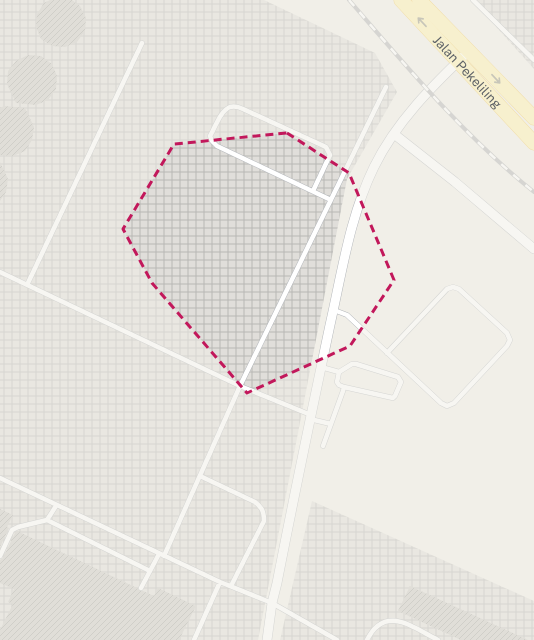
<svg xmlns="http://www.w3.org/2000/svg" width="534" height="640" font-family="'Public Sans',sans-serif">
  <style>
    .industrial { fill: url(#industrial-grid) }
    .building { fill: url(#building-hatch) }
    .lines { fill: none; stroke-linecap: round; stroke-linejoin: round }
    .lane-casing { stroke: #b5b8bc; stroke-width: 5.5 }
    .street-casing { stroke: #b5b8bc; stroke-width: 10 }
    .primary-casing { stroke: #f2c960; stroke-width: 15 }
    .lane { stroke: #fff; stroke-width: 4.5 }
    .street { stroke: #fff; stroke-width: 9 }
    .primary { stroke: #fff2af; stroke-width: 14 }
    .rail-casing { stroke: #b6b7b8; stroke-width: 4 }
    .rail { stroke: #fff; stroke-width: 2.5; stroke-dasharray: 8; stroke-linecap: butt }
    .oneway { stroke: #979581 }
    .marked { fill: none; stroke: #c2185b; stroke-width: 3; stroke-dasharray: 8 5; stroke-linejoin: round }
    .labels { text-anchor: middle; stroke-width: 3; stroke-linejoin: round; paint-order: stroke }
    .street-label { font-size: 13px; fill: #5f6368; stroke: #fff }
  </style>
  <defs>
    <pattern id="industrial-grid" width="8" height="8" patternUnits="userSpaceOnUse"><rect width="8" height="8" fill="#e0deda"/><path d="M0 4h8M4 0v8" fill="none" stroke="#b9b8b5"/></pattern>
    <pattern id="building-hatch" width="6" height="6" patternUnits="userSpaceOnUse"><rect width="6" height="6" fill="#cccac5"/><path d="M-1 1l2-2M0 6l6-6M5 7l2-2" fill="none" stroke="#a9a8a4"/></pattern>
  </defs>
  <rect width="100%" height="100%" fill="#f1efe8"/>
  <path class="industrial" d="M0,0h264l111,53 22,39 -50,87 -89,461h-258z
    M472,0h62v69z
    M312,501l222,100v39h-254z"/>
  <path class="building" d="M50,0h22l8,6 6,12 -1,13 -8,11 -12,5 -13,-1 -11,-7 -5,-12 1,-13 7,-11z
    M28,55l13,1 11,8 5,12 -1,13 -8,11 -12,5 -20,-2 -9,-19 1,-13 8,-10z
    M4,106l21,2 9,19 -2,13 -7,11 -12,5 -13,-1v-47z
    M0,162l8,17 -2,13 -6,9z
    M0,509l13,6 -6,12 2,1 -9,19z
    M17,531l120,57 3,3h3l11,5 4,-8 38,18 -17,34h-179v-10l13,-26 -5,-2 6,-13 -14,-6v-23l3,-2 12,-25z
    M410,586l118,54h-67l-63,-29z"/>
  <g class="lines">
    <g class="lane-casing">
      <path id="lane" d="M473,0l61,60
        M313,191l17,-36 -4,-8 -83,-38c-4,-2 -9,-3 -13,-2 -10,4 -15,21 -20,29l2,5 5,5 114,54
        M0,272l240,114 71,29
        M27,285l115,-242
        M334,310l13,5 94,88 6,3 7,-3 53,-57 3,-6 -3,-7 -48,-44 -6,-2 -6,2 -60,64
        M321,367l18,5 13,-8h4l42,13 3,5 -6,14 -2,2 -49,-11
        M310,419l21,5
        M323,446l20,-55 1,-4 -5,-2 -2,-3 2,-10
        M200,476l55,26c7,6 9,9 9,19l-33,65
        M0,478l220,104 52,21 65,37
        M47,520l9,-14
        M0,556l12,-26 6,-3 29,-7 103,51
        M164,556l76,-170 146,-299
        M141,588l18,-34
        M194,640l26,-58
        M367,640c18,-36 45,-13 71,0"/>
    </g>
    <g class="street-casing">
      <path id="street" d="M394,134l61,48 79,67
        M267,640l5,-37 5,-20c17,-87 35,-173 53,-258 12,-53 20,-109 44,-158 22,-45 59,-82 95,-116"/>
    </g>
    <g class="primary-casing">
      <g id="primary">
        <path id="s1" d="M401,0l133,143"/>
        <path d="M419,0l115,118"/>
      </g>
    </g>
    <use href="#lane" class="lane"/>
    <use href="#street" class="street"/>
    <use href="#primary" class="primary"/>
    <g class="rail-casing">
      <path id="rail" d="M349,0c58,67 115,136 185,192"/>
    </g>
    <use href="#rail" class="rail"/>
  </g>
  <defs><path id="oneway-shaft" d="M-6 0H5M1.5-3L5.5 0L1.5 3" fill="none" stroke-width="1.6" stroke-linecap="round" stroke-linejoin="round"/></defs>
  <g class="oneway">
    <use href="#oneway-shaft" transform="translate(422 22) rotate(-133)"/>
    <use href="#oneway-shaft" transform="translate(496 79) rotate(47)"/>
  </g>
  <path d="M0 0H534V640H0ZM287,133l62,40 45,107 -44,66 -103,47 -95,-110 -29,-54 51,-85z" fill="#f1efe8" fill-opacity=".55" fill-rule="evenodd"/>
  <path class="marked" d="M287,133l62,40 45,107 -44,66 -103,47 -95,-110 -29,-54 51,-85z"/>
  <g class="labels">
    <g class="street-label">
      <text dy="5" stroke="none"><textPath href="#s1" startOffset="98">Jalan Pekeliling</textPath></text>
    </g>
  </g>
</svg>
